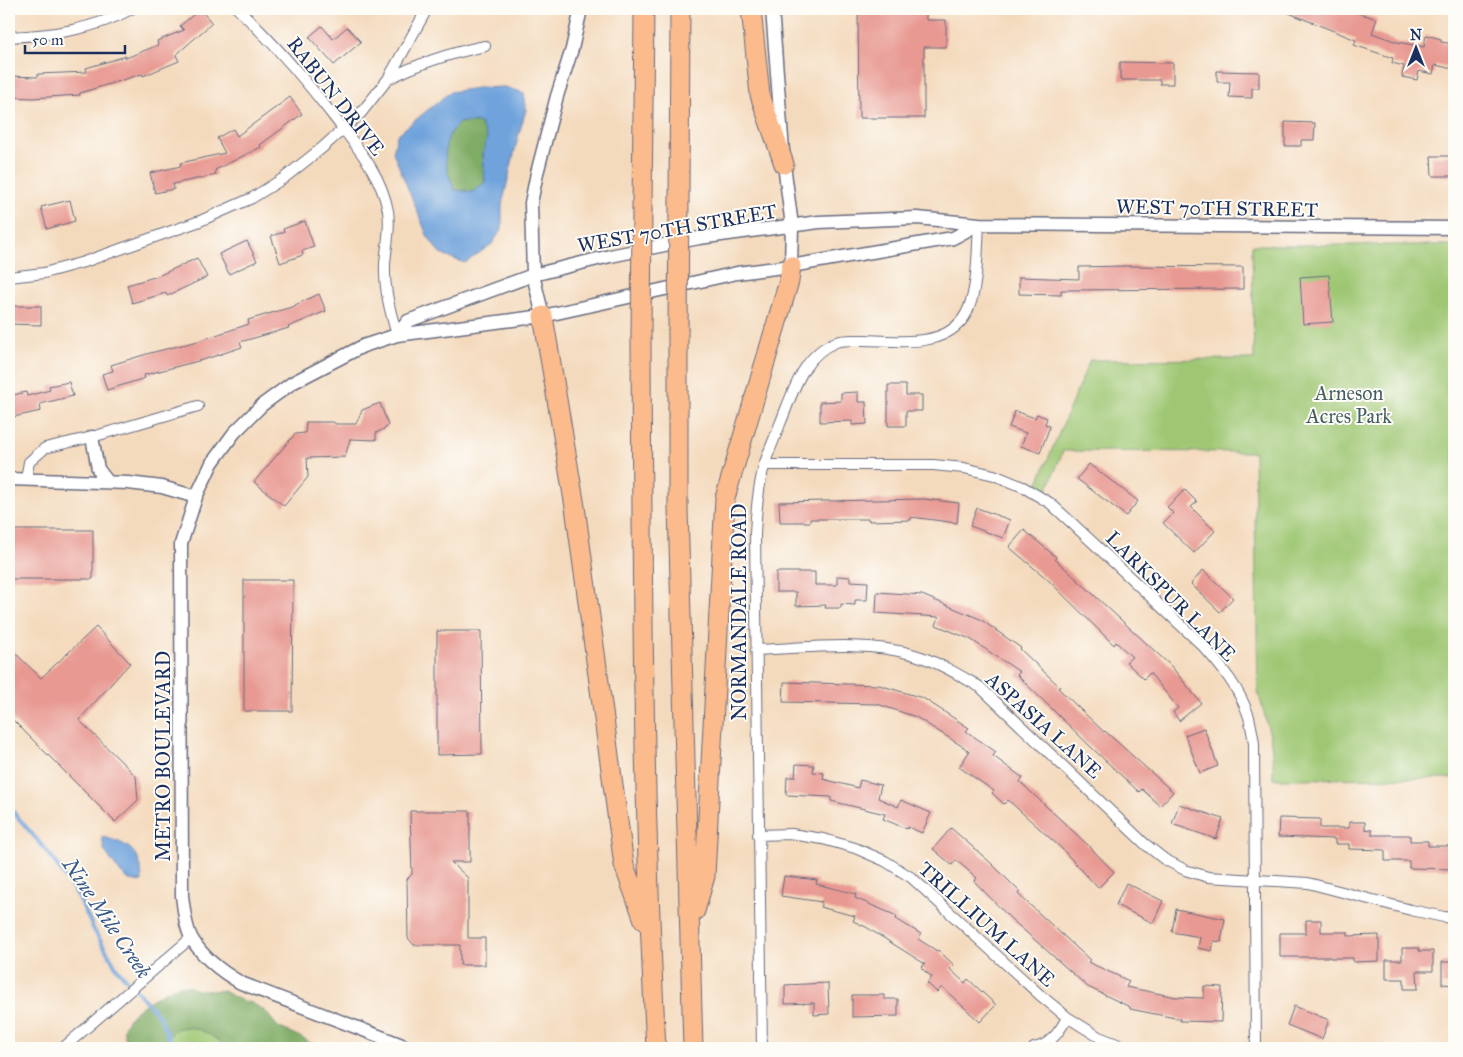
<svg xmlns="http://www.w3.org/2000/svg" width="1463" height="1057" font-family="'IM FELL Great Primer',serif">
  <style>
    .green { fill: #9fc773; stroke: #5d7b68 }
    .forest { fill: #7fac65; stroke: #4d6e62 }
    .water { fill: #6fa3dc; stroke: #45699d; fill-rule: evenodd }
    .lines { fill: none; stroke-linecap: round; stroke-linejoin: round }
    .stream { stroke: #6fa3dc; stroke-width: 4 }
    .building { fill: #e89992 }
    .minor-casing { stroke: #676b7f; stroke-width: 12 }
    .tertiary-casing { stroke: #676b7f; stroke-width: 15 }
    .motorway-casing { stroke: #676b7f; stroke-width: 21 }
    .minor { stroke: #fff; stroke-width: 10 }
    .tertiary { stroke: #fff; stroke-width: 12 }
    .motorway { stroke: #fbbb8c; stroke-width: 19 }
    .motorway-bridge-casing { stroke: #676b7f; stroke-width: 21; stroke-linecap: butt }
    .motorway-bridge { stroke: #fbbb8c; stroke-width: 19 }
    .labels { text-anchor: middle; stroke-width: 4; stroke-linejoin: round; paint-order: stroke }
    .street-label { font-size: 20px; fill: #1b2f5e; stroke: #fdfcf7 }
    .park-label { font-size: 20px; fill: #435d64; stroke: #fdfcf7 }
    .water-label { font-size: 21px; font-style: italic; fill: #38588a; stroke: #fdfcf7 }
  </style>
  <rect width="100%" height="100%" fill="#fdfcf7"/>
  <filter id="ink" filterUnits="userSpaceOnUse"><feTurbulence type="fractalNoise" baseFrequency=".02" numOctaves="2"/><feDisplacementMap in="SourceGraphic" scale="10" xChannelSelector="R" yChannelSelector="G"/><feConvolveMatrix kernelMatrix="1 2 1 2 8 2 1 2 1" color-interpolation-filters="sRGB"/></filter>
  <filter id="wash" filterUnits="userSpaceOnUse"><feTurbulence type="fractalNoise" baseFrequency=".0096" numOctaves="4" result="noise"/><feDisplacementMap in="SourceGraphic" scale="20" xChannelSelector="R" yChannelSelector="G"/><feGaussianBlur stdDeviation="1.12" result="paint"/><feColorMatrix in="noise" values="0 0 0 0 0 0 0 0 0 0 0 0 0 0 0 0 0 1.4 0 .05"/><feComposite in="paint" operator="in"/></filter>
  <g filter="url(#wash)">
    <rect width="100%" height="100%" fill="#f4dabd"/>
    <path class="green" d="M1252,245h202v533l-181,1v-20l-3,-24 -12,-44 -4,-239 -191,-1 -16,40 -10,-6 53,-125 164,-1z
      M167,1009l89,39h-101z"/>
    <path class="forest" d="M460,122l20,1 7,15 -4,15 2,30 -12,9 -18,-2c-8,-17 -17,-42 -4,-60 2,-3 6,-6 9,-8z
      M178,986h10l9,4 26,1 19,10 10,2 13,8 13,16 20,9 22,12h-92c-11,-10 -32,-24 -48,-20 -7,1 -10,8 -14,14l4,6h-29l-13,-4c-2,-5 -5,-9 -4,-15 2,-17 39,-37 54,-43z"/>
    <path class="water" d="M505,87l19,6 2,17 -8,27 -16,68v24l-10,15 -27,19 -25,-9 -13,-19 -34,-83 4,-17 53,-43 27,-4zM460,122l20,1 7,15 -4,15 2,30 -12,9 -18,-2c-11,-23 -17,-49 5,-68z
      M102,837c27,6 40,15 40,45l-13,-2 -11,-10 -14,-20z"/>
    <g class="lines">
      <path class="stream" d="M9,807l41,48 28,41 16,34 24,40 42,47 9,22 8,9"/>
    </g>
    <g id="blocks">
      <path class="building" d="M200,9l12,14 -36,32 3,6 -36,15 -1,-2 -62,19v2l-48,3 -23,-1v-21l29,1v-3l49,-2 -1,-4 40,-12v2l32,-13 -1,-4 27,-11 -4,-4z
        M858,9h68v11h20v27h-22v71h-65z
        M1279,9h67l31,10 -5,14 25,9 27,5 2,-12 15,4v3l13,2v25l-19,-4 -2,9 -14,-3 -2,9 -15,-3 2,-11 -12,-3 1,-5 -39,-13 2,-5z
        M322,26l11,13 14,-12 14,15 -27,23 -25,-28z
        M1120,62l53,1v21h-13v-4h-40z
        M1217,71l42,1v16h-7v10l-23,-1 1,-15h-13z
        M290,97l12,17 -42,31 1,2 -46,23 1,5 -43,9 1,5 -19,4 -5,-20 31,-7 -1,-3 45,-10 -8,-15 16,-9 4,7z
        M1285,122l30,1 -1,17h-13v6h-16z
        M1431,156h23v20h-22z
        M70,200l5,21 -28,8 -6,-22z
        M305,221l9,26 -12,4 1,4 -23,8 -9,-27 13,-4 -1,-3z
        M247,241l10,20 -28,13 -10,-20z
        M197,258l10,19 -40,19 -1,-3 -34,10 -5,-18 31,-9z
        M1125,266l118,1v22l-182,1v5l-42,-1v-17l60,2v-12z
        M1329,275l4,47 -30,2 -3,-47z
        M319,294l7,17 -38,16 1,1 -49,14 2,5 -36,12 -62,16 1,3 -38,12 -5,-16 11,-3 -2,-6 39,-12 48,-12 51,-17 -1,-4 47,-14v-1z
        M10,306h31v19l-32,-1z
        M69,382l4,14 -33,8 1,7 -32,7v-22l17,-4 1,4 23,-6 -1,-4z
        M888,385h18v10h16v16h-16v15h-18z
        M858,392v10h8l1,22 -15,1v-4l-32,1v-20l21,-1v-8z
        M380,403l8,22 -2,3 -10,5v7l-26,-1 -5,18 -38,1 1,19 -24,29 -30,-24 41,-48 10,-1 1,-11h27l3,2h20l6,-14z
        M1015,411l20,7 2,-4 10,4 -2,6 5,2 -10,27 -19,-7 5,-13 -17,-6z
        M1089,464l49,37 -12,15 -49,-37z
        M1185,490l12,12 -6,5 24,24 -21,22 -31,-30 10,-10 -6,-6z
        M924,499l35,4 -2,20 -46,-6v3l-42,1v-2h-59v3h-30l-1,-20z
        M977,508l33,12 -7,18 -33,-12z
        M9,530h84v49h-84z
        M1024,530l32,27 -1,2 116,107 30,37 -22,18 -6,-9 5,-4 -28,-35 -6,6 -18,-17 6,-5 -16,-15 -2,3 -67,-66 -38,-32z
        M1203,570l30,28 -13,14 -29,-28z
        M776,572h39v13h22v-9l13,1v4l18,1 -1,18h-12v5l-14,-1v4h-16l1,-3 -30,1v-14h-20z
        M244,580h49l-1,131h-48z
        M877,592l45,3 58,24 41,29 -1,1 40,38 -2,1 46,44 1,-1 68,61 -13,14 -18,-17 -3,3 -47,-44 -75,-73 3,-3 -50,-33 -34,-14 3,-8 -63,-4z
        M96,627l34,36 -51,57 57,56 2,24 -23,22 -106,-106v-69l32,31z
        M437,631h44l1,123 -45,1z
        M784,682l95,3 44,13 46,30 -3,3 30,21 -3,4 30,22 -3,4 68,63 26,27 -16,16 -36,-39 -54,-49 -4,4 -12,-11 2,-2 -35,-24 10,-15 -4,-4 -49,-31 -39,-13 -94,-2z
        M1204,728l14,38 -18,7 -15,-38z
        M796,764l18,1 -1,7 11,1 -1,6 35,9 2,-8 21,5 -3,13 20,9 3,-7 30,13 -9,20 -14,-6 -1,2 -24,-10 2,-5 -54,-13v-4l-45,-2 1,-18h8z
        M1179,804l44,15 -7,20 -44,-15z
        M410,811h60v51h-19l17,16v60h17v27h-25v-20h-46l-6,-7 -1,-59 5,-5z
        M1279,818l41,1v9h29v-6h16v7l7,1v5h38v6h18v5h26v23l-45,-1v-7h-24v-11l-36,-1v-5h-14v-5l-57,-2z
        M951,828l41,36 28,28 -2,2 72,66 -2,2 41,19 -3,6 50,10 28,1v-12l18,1 -1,35 -41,-1v-2l-50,-10v-2l-42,-20 -78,-69 -36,-37 3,-3 -21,-18 -4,5 -19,-16z
        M784,876l33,4 -1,4 40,10 -1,4 42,18 -1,3 25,15 -3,5 19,12 1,-1 16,15 -4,4 15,14 3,-4 28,26 -16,17 -38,-35 -5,5 -10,-9 5,-6 -11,-9 4,-4 -59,-37 -13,-6 2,-5 -35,-9 2,-5 -41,-6z
        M1126,883l37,18 -10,22 -37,-18z
        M1176,909l49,10 -4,23 -7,-1 -2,10 -14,-3 2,-11 -28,-5z
        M1306,920h15v12h27v4l31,-1v26l-26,1v-4h-23v-1h-50v-24h26z
        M1402,948h17v3h14v20h-16l1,18h-14v-10h-18v-19h16z
        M1442,962h12v23l-12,-1z
        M828,983l1,31 -15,1v-12l-29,1v-19z
        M852,995h32v4h14v17l-46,1z
        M1294,1006l35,14 -7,19 -35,-14z"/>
    </g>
  </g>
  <g filter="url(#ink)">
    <use href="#blocks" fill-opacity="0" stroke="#676b7f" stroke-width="1"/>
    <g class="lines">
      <g class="minor-casing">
        <path id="minor" d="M238,9c35,33 66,69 96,108 22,29 47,56 54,94 3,18 -2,36 -3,53 -1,25 5,47 12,71
          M9,37c43,-2 84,-7 122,-28
          M388,79c31,-16 63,-26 97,-33
          M9,277l35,-4 40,-11 116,-41 52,-23 32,-20 38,-30 39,-35 27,-34 39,-70
          M764,465h169l31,3 30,7 29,12 27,16 23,21 129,121c19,21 38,44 47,72 2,9 4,18 5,27l2,304
          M26,479l3,-17 16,-14 47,-11 106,-31
          M756,650c50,-2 111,-10 159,5 23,7 44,20 65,32l165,157 19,15 21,11 23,7 100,6 103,27 33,7 10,1
          M758,835l33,-1 32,5 32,9 30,13 27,17 128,117 27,22 32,20 28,11
          M63,1048l128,-110
          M762,1048l-7,-514c1,-23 3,-46 9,-68 4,-14 11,-28 16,-42 13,-31 22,-69 56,-82 8,-3 18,-2 27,-2 32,0 76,9 99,-20 17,-21 15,-70 17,-96
          M1034,1048c16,-3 26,-16 33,-31"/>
      </g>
      <g class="tertiary-casing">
        <path id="tertiary" d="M772,9l12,155 8,62 -1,40
          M543,316l-10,-41 -2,-72 6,-30 20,-77 15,-47 9,-40
          M397,335l11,-14 125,-46 77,-19 89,-18 120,-16 98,-4 62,6 475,4
          M92,437l6,32 10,13
          M9,479l119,4 34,4 34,10
          M410,1048l-169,-65c-19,-11 -38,-25 -49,-44 -7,-12 -8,-30 -10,-43l-1,-352 15,-47 16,-34 22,-30 28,-28 30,-22 71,-37 34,-11 146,-19 194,-43 54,-7 162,-28 26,-14"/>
      </g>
      <g class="motorway-casing">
        <path id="motorway" d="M751,9l9,86 24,69
          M679,201l1,-192
          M642,209l2,-200
          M543,316l32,191 49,358 20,55
          M678,331v177l15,540
          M641,339c1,237 2,473 15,709
          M695,911l10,-35 20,-378 64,-217 2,-15"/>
      </g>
      <use href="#minor" class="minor"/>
      <use href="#tertiary" class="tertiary"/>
      <use href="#motorway" class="motorway"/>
      <g class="motorway-bridge-casing">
        <path id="motorway-bridge" d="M678,331l1,-130
          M641,339l1,-130"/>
      </g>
      <use href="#motorway-bridge" class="motorway-bridge"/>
    </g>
  </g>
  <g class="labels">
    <g class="street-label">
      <text transform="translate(336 96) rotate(52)" y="7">RABUN DRIVE</text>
      <text transform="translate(1217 208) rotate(1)" y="7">WEST 70TH STREET</text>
      <text transform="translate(677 228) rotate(-10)" y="7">WEST 70TH STREET</text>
      <text transform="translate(1171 596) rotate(45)" y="7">LARKSPUR LANE</text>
      <text transform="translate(739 612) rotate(-90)" y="7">NORMANDALE ROAD</text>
      <text transform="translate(1044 725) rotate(42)" y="7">ASPASIA LANE</text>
      <text transform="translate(163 756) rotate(-90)" y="7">METRO BOULEVARD</text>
      <text transform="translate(987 924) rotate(42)" y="7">TRILLIUM LANE</text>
    </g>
    <g class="park-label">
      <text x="1349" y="400">Arneson<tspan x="1349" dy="23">Acres Park</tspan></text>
    </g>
    <g class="water-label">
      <text transform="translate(107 918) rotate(56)" y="7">Nine Mile Creek</text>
    </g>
  </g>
  <rect width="1463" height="1057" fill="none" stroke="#fdfcf7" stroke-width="30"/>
  <g transform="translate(1416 48)" stroke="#fdfcf7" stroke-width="4" paint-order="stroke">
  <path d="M0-4L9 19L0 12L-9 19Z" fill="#1b2f5e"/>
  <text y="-8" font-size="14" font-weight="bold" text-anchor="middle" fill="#1b2f5e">N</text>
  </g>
  <path d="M25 45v8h100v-8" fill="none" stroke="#1b2f5e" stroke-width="2.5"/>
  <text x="32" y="45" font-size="15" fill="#1b2f5e" stroke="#fdfcf7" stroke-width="4" paint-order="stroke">50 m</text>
</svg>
